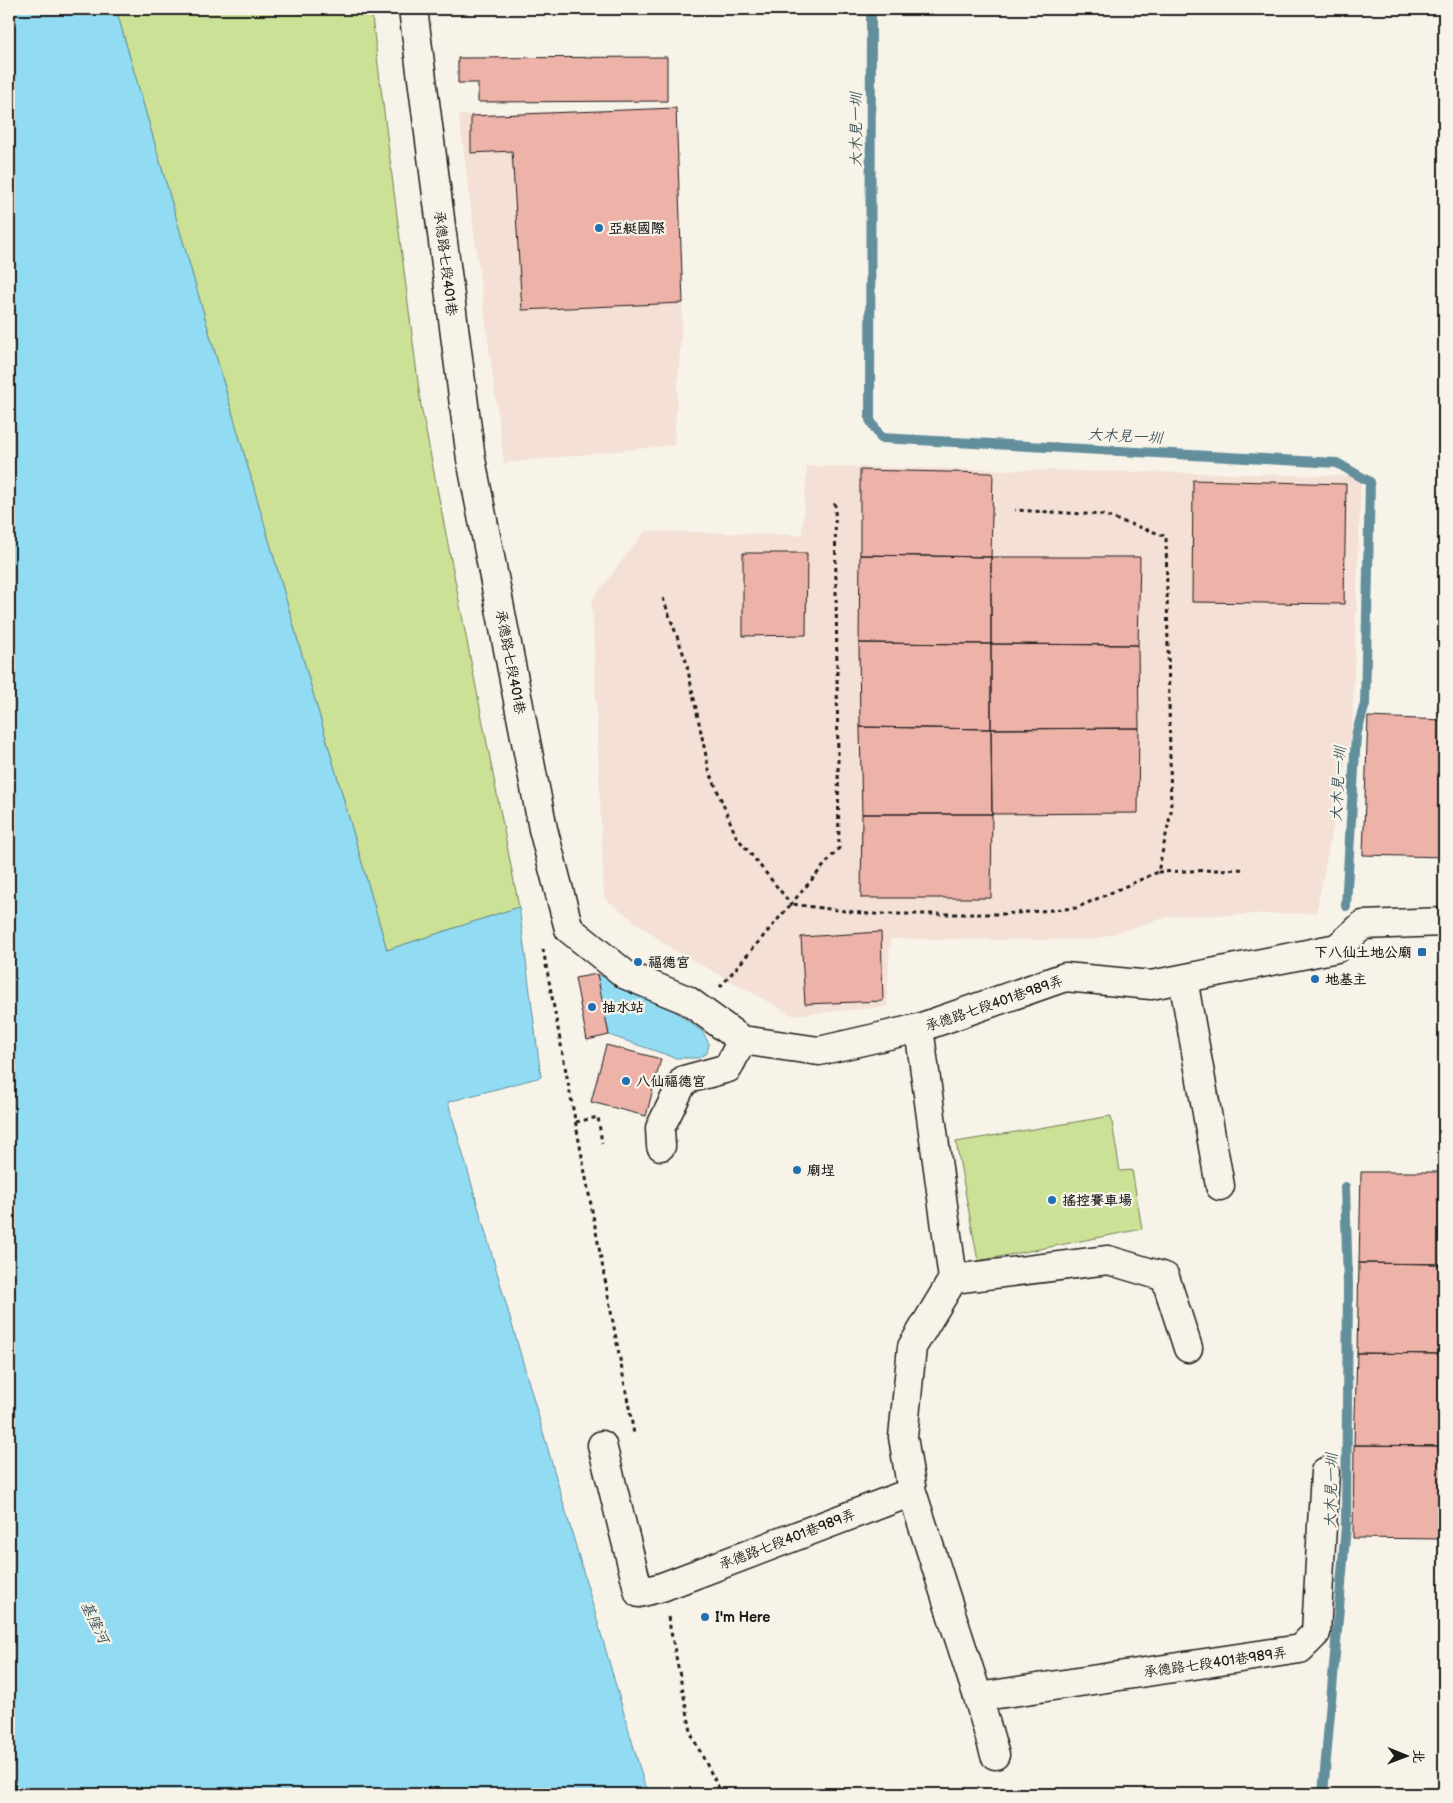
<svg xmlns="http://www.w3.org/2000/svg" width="1453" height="1803" font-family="'Balsamiq Sans','LXGW WenKai TC',sans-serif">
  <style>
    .built { fill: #f4e0d5 }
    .green { fill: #cbe196; stroke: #747e59 }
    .water { fill: #92dcf3; stroke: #638f9d }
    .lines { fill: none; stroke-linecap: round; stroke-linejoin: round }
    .stream { stroke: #638f9d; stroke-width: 10 }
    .building { fill: #edb2a8; stroke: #1c1c1c }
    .minor-casing { stroke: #1c1c1c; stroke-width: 31 }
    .path { stroke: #1c1c1c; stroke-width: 3; stroke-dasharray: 4 4; stroke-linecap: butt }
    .minor { stroke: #f7f3e8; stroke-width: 28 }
    .poi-dot { fill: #1f6fb2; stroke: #f7f3e8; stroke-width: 2 }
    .labels { text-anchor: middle; stroke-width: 4.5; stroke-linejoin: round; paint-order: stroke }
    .poi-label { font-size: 14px; font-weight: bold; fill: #1c1c1c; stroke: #f7f3e8; text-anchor: start }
    .street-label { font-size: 14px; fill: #1c1c1c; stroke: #f7f3e8 }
    .water-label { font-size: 15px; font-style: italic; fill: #3f565c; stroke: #f7f3e8 }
  </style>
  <rect width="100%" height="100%" fill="#f7f3e8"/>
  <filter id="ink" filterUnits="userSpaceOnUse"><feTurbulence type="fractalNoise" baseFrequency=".02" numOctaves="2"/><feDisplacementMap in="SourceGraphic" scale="10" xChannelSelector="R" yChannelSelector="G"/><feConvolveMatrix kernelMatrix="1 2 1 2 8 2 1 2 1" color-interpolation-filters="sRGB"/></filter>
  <g filter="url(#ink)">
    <path class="built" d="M676,108l7,195 -9,142 -170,18 -45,-348z
      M807,466l554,10 -9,253 -36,184 -145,3 -78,24 -203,-1 -3,68 -95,8 -123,-68 -65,-49 -12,-298 53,-69 157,4z"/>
    <path class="green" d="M116,9h255l50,397 98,501 -132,43z
      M1111,1116l9,55 12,-1 10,59 -164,32 -22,-119z"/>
    <path class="water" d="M9,9h107l271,941 132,-43 22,170 -93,25 196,681 8,11h-643z
      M597,974l72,33 34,25 6,12 -2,9 -9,5h-22l-67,-23z"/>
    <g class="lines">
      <path class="stream" d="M871,9l-1,411 11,18 456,25 33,19 -5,222 -9,31 -10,171
        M1323,1794l23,-268 2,-242 -3,-97"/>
    </g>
    <path class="building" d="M667,57v44l-189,1v-19h-20v-25z
      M676,108l7,195 -161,7 -10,-159 -41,2v-37z
      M860,470l133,3 -2,84 -131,-2z
      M1193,480l153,4 -2,120 -152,-2z
      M743,553h64l-1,82 -63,1z
      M860,555l131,2v87l-132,-1z
      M991,557h149l-2,88 -147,-1z
      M859,643l132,1v85l-131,-2z
      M991,644l147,1 1,83 -148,1z
      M1368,717l76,3v137l-81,-2z
      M860,727l131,2 1,85h-130z
      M1139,728l-1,85 -146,1 -1,-85z
      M862,814h130l-1,84h-130z
      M881,932l2,69 -78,3 -4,-67z
      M597,974l12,61 -22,5 -12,-62z
      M606,1045l55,14 -15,57 -55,-14z
      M1361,1172h83v92l-85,-1z
      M1359,1263l85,1v90l-87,-1z
      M1357,1353l87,1v92l-90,-1z
      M1354,1445l90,1v93l-91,-1z"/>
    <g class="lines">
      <g class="minor-casing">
        <path id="minor" d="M413,9l58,450 72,370 26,100 57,46 61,25 55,40 77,11 100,-23 146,-51 86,8 186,-37 26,-23 81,-3
          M1183,979l37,207
          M661,1146l-1,-18 24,-48 44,-12 14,-28
          M953,1279l155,-19 57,17 23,71
          M602,1445l37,148 23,-6 250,-95 -9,-55 9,-90 41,-68 -34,-251
          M912,1492l66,205 17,58
          M978,1697l322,-48 16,-16 9,-161"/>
      </g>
      <path class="path" d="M663,598l23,63 23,109 27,66 55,68 48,-56 -4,-348
        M1158,872l88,-3
        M543,949l91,485
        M720,987l71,-83 78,10h135l72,-6 82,-36 13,-60 -5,-276 -63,-21 -88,-5
        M576,1122l22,-5 4,26
        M668,1617l24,119 30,58"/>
      <use href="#minor" class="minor"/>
    </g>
  </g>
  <g class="poi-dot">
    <circle cx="599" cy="228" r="5"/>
    <rect x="1417" y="947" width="10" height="10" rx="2.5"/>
    <circle cx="638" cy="962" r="5"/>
    <circle cx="1315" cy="979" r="5"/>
    <circle cx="592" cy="1007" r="5"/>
    <circle cx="626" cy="1081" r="5"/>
    <circle cx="797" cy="1170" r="5"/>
    <circle cx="1052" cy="1200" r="5"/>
    <circle cx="705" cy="1617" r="5"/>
  </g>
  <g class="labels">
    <g class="poi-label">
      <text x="609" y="233">亞艇國際</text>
      <text x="1412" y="957" text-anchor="end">下八仙土地公廟</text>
      <text x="648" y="967">福德宮</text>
      <text x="1325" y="984">地基主</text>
      <text x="602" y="1012">抽水站</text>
      <text x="636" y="1086">八仙福德宮</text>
      <text x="807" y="1175">廟埕</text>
      <text x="1062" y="1205">搖控賽車場</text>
      <text x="715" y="1622">I'm Here</text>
    </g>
    <g class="street-label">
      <text transform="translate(446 263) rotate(83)" y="5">承德路七段401巷</text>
      <text transform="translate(511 662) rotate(79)" y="5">承德路七段401巷</text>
      <text transform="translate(994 1003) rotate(-19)" y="5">承德路七段401巷989弄</text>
      <text transform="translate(787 1539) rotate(-21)" y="5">承德路七段401巷989弄</text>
      <text transform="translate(1215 1662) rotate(-8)" y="5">承德路七段401巷989弄</text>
    </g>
    <g class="water-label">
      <text transform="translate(856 130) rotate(-90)" y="5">大木見一圳</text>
      <text transform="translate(1125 436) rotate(3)" y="5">大木見一圳</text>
      <text transform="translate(1338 784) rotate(-87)" y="5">大木見一圳</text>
      <text transform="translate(1331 1491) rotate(-89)" y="5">大木見一圳</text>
      <text transform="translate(95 1622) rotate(64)" y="5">基隆河</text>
    </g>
  </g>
  <rect width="1453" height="1803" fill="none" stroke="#f7f3e8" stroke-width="30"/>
  <rect x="15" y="15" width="1423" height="1773" fill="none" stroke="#1c1c1c" stroke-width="2" filter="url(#ink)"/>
  <g transform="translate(1406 1756) rotate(91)" stroke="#f7f3e8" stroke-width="4" paint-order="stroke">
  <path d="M0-4L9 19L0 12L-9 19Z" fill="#1c1c1c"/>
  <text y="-8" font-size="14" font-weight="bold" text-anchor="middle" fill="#1c1c1c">北</text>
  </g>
</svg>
